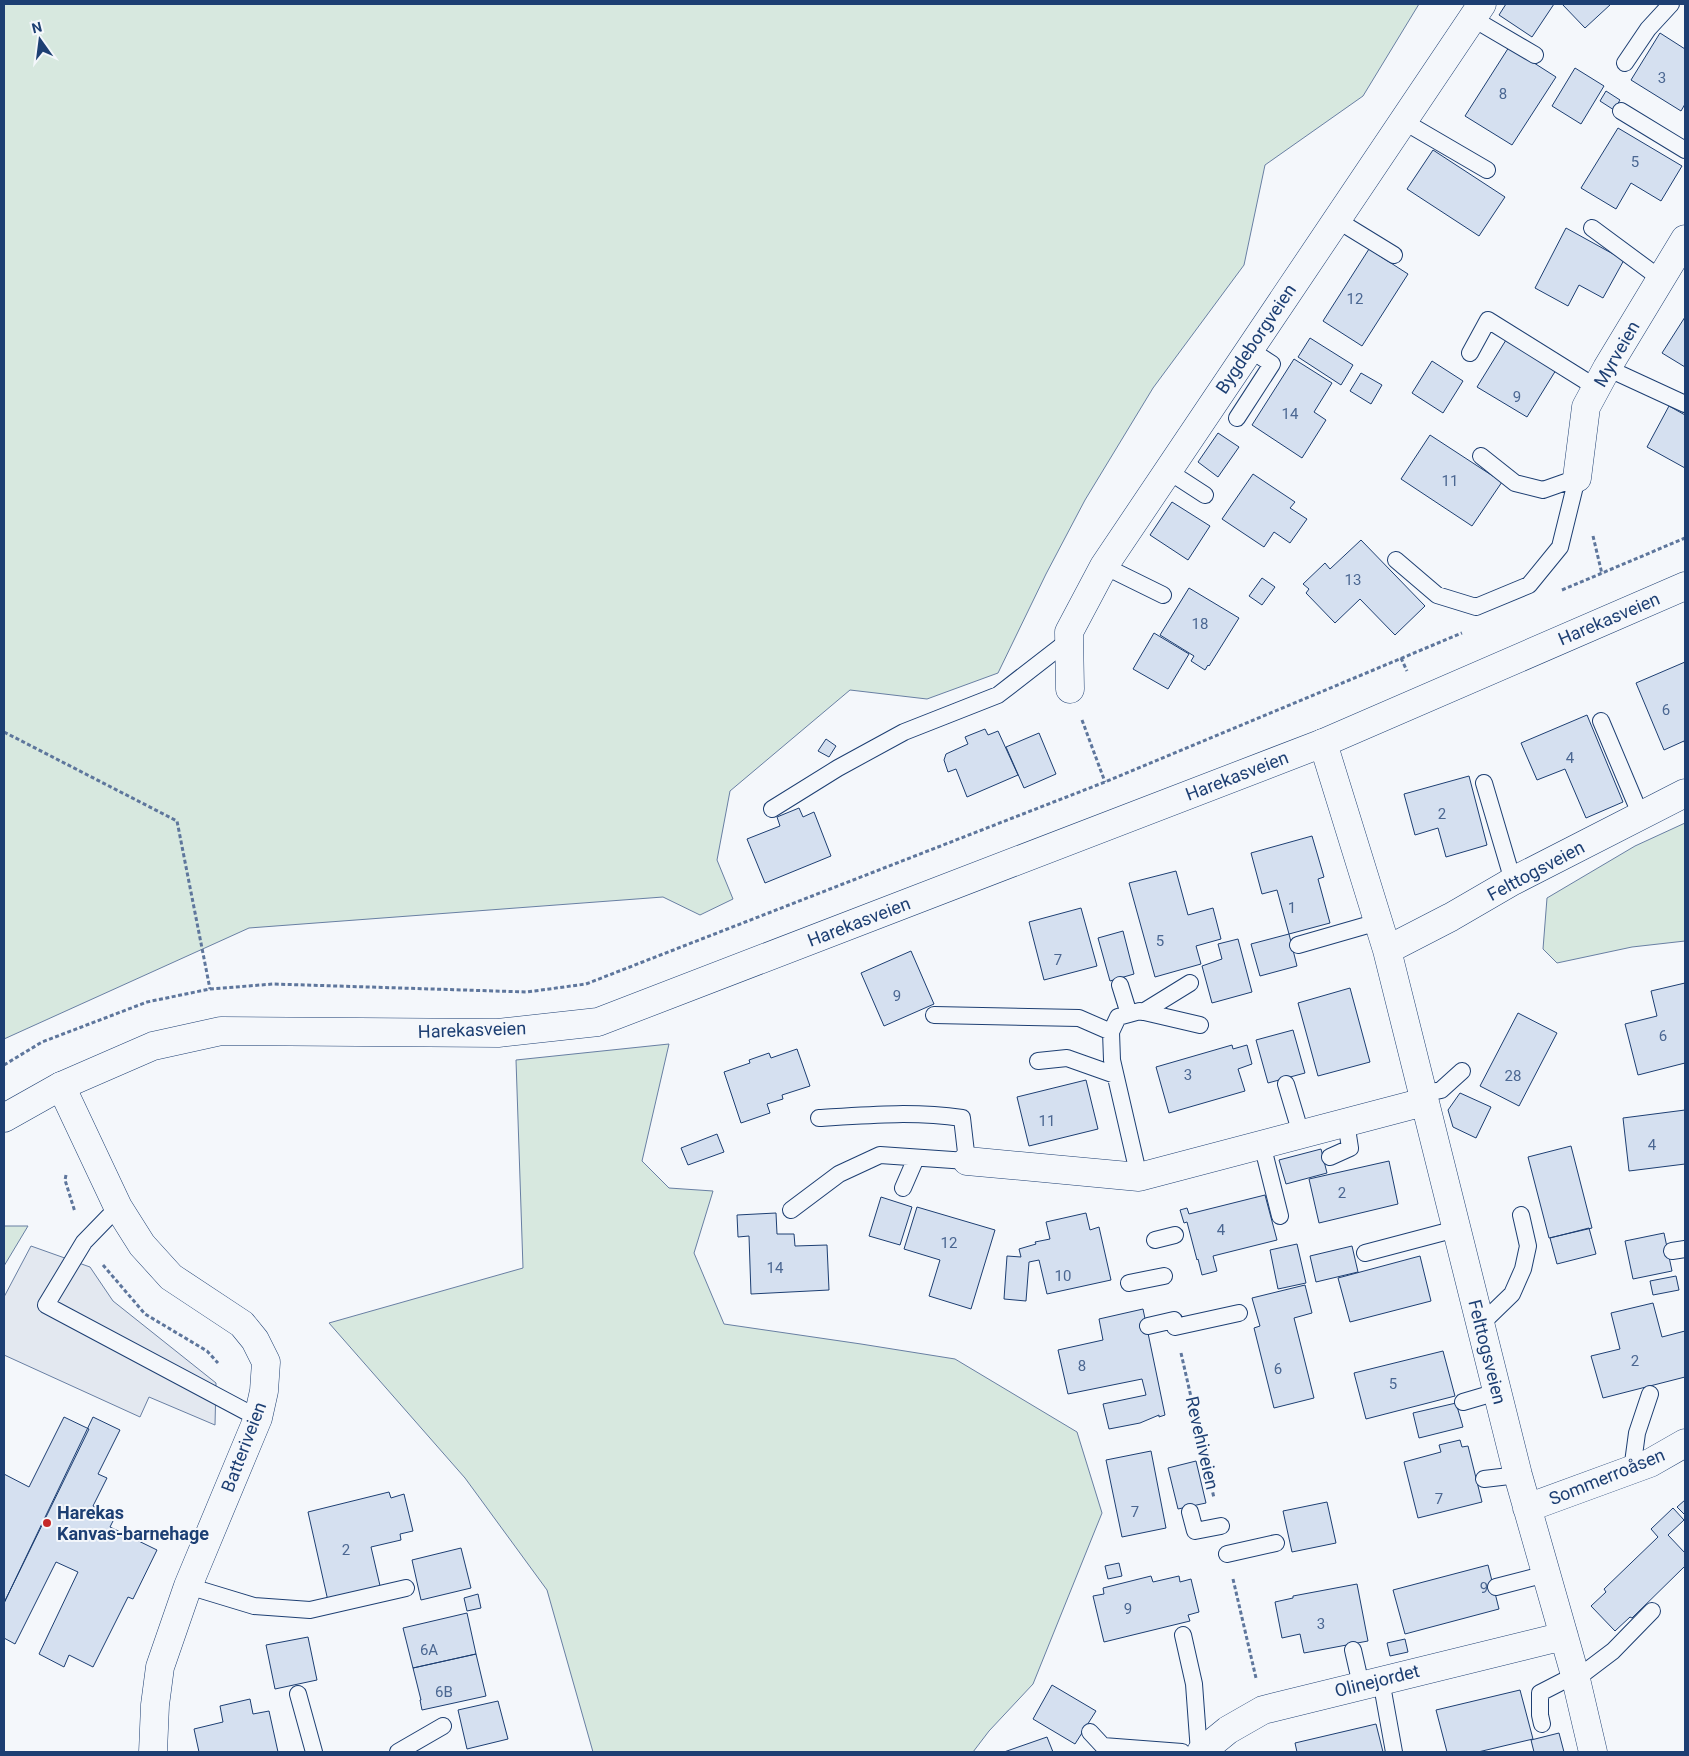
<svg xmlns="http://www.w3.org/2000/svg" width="1689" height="1756" font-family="Roboto,sans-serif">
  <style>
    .green { fill: #d7e8df; stroke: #687fa3 }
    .parking { fill: #e3e8f0; stroke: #687fa3 }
    .building { fill: #d5e0f0; stroke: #1d3f73 }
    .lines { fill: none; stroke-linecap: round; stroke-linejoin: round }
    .service-casing { stroke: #1d3f73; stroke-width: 18 }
    .minor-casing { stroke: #1d3f73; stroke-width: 29 }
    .tertiary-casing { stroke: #1d3f73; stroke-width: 29 }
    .path { stroke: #5e769c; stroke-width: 3; stroke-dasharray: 4 2.5; stroke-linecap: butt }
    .service { stroke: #f4f7fb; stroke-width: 16 }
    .minor { stroke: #f4f7fb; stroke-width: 28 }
    .tertiary { stroke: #f4f7fb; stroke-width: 28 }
    .poi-dot { fill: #c62828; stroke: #f4f7fb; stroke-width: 2 }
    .labels { text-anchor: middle; stroke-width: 4; stroke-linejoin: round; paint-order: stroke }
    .number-label { font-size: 15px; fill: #4b6792 }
    .street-label { font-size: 18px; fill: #1d3f73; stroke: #f4f7fb }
    .poi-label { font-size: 18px; font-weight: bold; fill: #1d3f73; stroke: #f4f7fb; text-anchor: start }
  </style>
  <rect width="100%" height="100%" fill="#f4f7fb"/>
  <path class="green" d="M4,4h1415l-56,92 -98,69 -21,100 -91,123 -68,112 -39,74 -48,99 -71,26 -77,-9 -120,101 -13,69 16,39 -33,16 -37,-18 -414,31 -245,111z
    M1685,823v118l-53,6 -75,16 -14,-14 4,-51 88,-52z
    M669,1044l-27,117 27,27 44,3 -19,62 30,71 137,20 94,15 122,73 25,81 -69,171 -44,47 -16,21h-380l-46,-162 -82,-112 -136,-155 194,-55 -7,-208z
    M4,1226h24l-24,40z"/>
  <path class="parking" d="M31,1246l59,21 23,34 103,82 -1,42 -66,-28 -9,20 -136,-62v-58z"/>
  <path class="building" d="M1506,4h48l-22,33 -33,-22z
    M1562,4h49l-26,24z
    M1660,33l25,16v55l-4,7 -50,-31z
    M1509,47l47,30 -44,68 -47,-29z
    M1575,68l29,18 -23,38 -29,-18z
    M1606,91l14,9 -6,10 -14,-9z
    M1618,128l64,38 -21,35 -30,-18 -15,26 -35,-21z
    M1433,150l72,47 -26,39 -72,-47z
    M1566,228l58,32 -21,38 -24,-13 -11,21 -33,-18z
    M1369,249l39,25 -46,72 -39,-25z
    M1685,317v50l-23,-14z
    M1310,338l43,27 -12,20 -43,-28z
    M1506,340l50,30 -29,47 -50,-30z
    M1294,359l38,24 -18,29 12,8 -24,38 -50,-33z
    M1432,361l31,20 -20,32 -31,-20z
    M1361,373l21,12 -11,19 -21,-13z
    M1669,406l16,9v53l-38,-21z
    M1218,433l21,14 -21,30 -20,-15z
    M1430,435l72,47 -30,44 -71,-47z
    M1253,474l42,28 -5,6 17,11 -17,24 -16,-11 -10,15 -42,-28z
    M1172,502l38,24 -22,34 -38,-25z
    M1361,540l64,66 -30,29 -35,-36 -25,24 -29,-30 3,-4 -6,-5 22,-21 5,6z
    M1262,578l13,9 -13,18 -13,-9z
    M1189,588l50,30 -30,48 -1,-1 -3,5 -14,-9 3,-5 -34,-21z
    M1154,633l35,21 -21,35 -35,-20z
    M1685,662v83l-1,-4 -20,9 -28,-67z
    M1587,715l36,87 -37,16 -21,-49 -28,11 -16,-37z
    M985,729l3,6 10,-4 20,44 -51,22 -11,-28 -8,3 -4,-12 2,-6 22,-10 -3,-7z
    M1039,733l17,41 -32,14 -18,-41z
    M826,739l10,7 -7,11 -11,-6z
    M1469,776l18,69 -41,12 -8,-29 -23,7 -11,-41z
    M799,808l4,9 11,-5 17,44 -66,27 -18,-44 33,-13 -3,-9z
    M1312,836l12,41 -6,2 12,44 -41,11 -12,-44 -15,4 -11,-41z
    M1176,871l12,44 25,-7 8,31 -25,7 5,18 -46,13 -26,-94z
    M1081,908l16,58 -53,14 -15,-58z
    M1123,931l11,43 -24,7 -12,-43z
    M1289,934l8,32 -37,10 -9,-32z
    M1238,939l14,53 -40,11 -10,-37 20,-7 -4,-15z
    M911,951l23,53 -50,22 -23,-53z
    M1685,983v80l-47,12 -13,-51 32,-8 -6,-25z
    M1350,988l20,74 -52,14 -20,-73z
    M1518,1013l39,20 -38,73 -39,-20z
    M1293,1030l12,43 -37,10 -12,-43z
    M1232,1045l1,4 14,-4 5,19 -14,5 7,22 -76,22 -13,-46z
    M797,1049l13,37 -28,9 1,4 -16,5 3,9 -29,10 -17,-51 26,-9 -1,-3 20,-7 2,5z
    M1086,1080l12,49 -69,17 -12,-49z
    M1460,1093l31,14 -15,31 -23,-11 -5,-17z
    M1685,1110v54l-56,7 -6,-53z
    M717,1134l7,18 -36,13 -7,-17z
    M1571,1146l21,82 -43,10 -21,-81z
    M1321,1149l6,24 -41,11 -7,-24z
    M1389,1161l9,43 -79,19 -10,-44z
    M1265,1195l12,45 -64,16 4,15 -15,4 -4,-16 -1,1 -10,-38 -3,1 -4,-13 7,-2 2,6z
    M881,1197l31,10 -12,38 -31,-9z
    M917,1207l78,23 -24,79 -42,-13 11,-36 -36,-11z
    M776,1213l1,21h17l1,12 32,-1 2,45 -78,4 -2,-58 -11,1 -1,-22z
    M1086,1213l4,17 9,-3 12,53 -64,14 -8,-34 -10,2 -3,39 -22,-2 3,-43 14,1 -2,-8 17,-5 -1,-2 15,-3 -4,-17z
    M1589,1228l7,26 -39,10 -7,-26z
    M1664,1233l8,38 -39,8 -8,-38z
    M1297,1244l9,39 -28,6 -8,-39z
    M1352,1246l6,26 -42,10 -6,-26z
    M1420,1256l11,45 -81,21 -12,-44z
    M1676,1276l3,14 -26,5 -3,-14z
    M1305,1285l7,28 -18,5 20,80 -40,10 -20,-80 6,-2 -8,-28z
    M1653,1303l9,34 23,-6v46l-82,21 -12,-42 29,-7 -9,-36z
    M1143,1309l22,106 -6,2v-2l-19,8 -31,6 -6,-25 43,-9 -4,-16 -74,15 -10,-44 45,-10 -4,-21z
    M1443,1351l12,45 -89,23 -12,-46z
    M1456,1403l7,24 -44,11 -6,-25z
    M64,1417l25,12 -85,174v-129l25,13z
    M93,1417l27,13 -22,44 9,4 -14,28 22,11 -5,10 47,23 -24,49 -5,-2 -35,70 -24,-12 -5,12 -25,-13 39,-82 -22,-10 -41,82 -11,-6v-35z
    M1460,1440l2,7 6,-1 14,56 -64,16 -14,-56 37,-10 -2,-7z
    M1151,1451l15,77 -44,9 -16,-77z
    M1196,1461l10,42 -28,6 -10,-41z
    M389,1492l2,6 13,-4 9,37 -13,3 1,6 -30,7 10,43 -53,11 -20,-89z
    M1685,1500v15l-8,-8z
    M1327,1502l9,41 -44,9 -9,-41z
    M1673,1508l11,12 -16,15 17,18v13l-53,52 -2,-1 -15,14 -24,-25 15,-14 -2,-3 54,-52 -7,-8z
    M461,1548l10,40 -50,12 -9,-40z
    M1119,1563l3,13 -14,3 -3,-13z
    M1488,1565l11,44 -94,25 -12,-44z
    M1151,1576l2,6 26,-6 1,6 11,-3 8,33 -11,3 2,6 -86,21 -11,-46 11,-2 -1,-6z
    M1357,1584l11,57 -64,12 -4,-19 -18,4 -7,-36 18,-4v-2z
    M478,1594l3,14 -14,3 -3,-13z
    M467,1613l9,41 -63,14 -10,-40z
    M308,1637l9,43 -42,9 -9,-44z
    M1405,1639l3,13 -18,4 -3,-13z
    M476,1654l10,42 -64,14 -2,-10h1l-8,-32z
    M1052,1685l44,26 -21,33 -42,-25z
    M1520,1690l13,49 -55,13h-31l-11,-42z
    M250,1699l3,15 16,-3 9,41h-79l-5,-23 29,-7 -3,-16z
    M498,1701l10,38 -41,10 -9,-39z
    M1376,1724l7,28h-86l-2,-9z
    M1559,1733l5,19h-30l-3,-12z
    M1047,1737l6,15h-49z"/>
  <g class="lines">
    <g class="service-casing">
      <path id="service" d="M1472,18l63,37
        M1625,63l23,-34 23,-25
        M1621,111l64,39
        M1403,121l84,49
        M1337,220l57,35
        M1592,228l69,51
        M1470,353l18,-33 109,68
        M1607,368l78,36
        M1237,418l35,-54 -23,-15
        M1481,456l34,27 28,7 34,-12
        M1168,471l37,24
        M1396,560l41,35 39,12 53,-22 31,-38 17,-69
        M1104,566l59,29
        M1601,721l40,95
        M1484,783l29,98
        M772,809l66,-41 66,-36 94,-37 71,-55
        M1298,945l80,-23
        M1120,985l9,29
        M1143,1012l47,-29
        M934,1015l145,3 32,14
        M1038,1061l29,-3 48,17
        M1286,1084l15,50
        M1422,1094l19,-4 21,-19
        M1262,1144l18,72
        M1330,1157l20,-9 -4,-26
        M1139,1177l-27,-117 -1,-28 7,-15 22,-6 60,14
        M903,1188l13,-30
        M118,1207l-34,35 -38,63 212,113
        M791,1210l48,-36 41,-19 87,6 -5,-43c-48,-7 -95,-3 -143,0
        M1155,1240l20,-5
        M1672,1251l13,-2
        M1365,1253l91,-24
        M1129,1283l35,-7
        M1480,1325l32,-31 11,-25 5,-23 -7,-31
        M1148,1326l26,-6
        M1175,1327l64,-14
        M1463,1402l34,-10
        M1632,1470l5,-37 13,-39
        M1484,1479l34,-4
        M1190,1512l5,19 26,-5
        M1227,1554l49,-11
        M188,1586l66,20 56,4 96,-22
        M1496,1587l50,-13
        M1183,1635l11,49 5,68
        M1353,1650l8,35
        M1576,1679l37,-28 39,-40
        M1381,1680l13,72
        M298,1694l16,58
        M1542,1724l-2,-9v-22l35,-18
        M1090,1732l13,14 79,6
        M398,1752l45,-26"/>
    </g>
    <g class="minor-casing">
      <path id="minor" d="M1577,478l9,-71 21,-39 78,-129
        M1070,689l-1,-57 35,-66 378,-562
        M1323,743l64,207 131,525 57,200 18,77
        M1387,950l64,-33 62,-36 172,-88
        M61,1086l57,121 24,38 29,32 71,47 13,16 11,22 -2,29 -6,27 -70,168 -28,81 -5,38 -2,47
        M967,1161l172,16 285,-75
        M1527,1508l123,-45 35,-20
        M1201,1752l27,-22 35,-20 301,-74"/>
    </g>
    <g class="tertiary-casing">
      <path id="tertiary" d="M4,1118l57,-32 92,-40 68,-15 277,2 100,-11 725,-279 362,-157"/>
    </g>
    <path class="path" d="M1593,536l9,38
      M1562,590l123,-52
      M1401,658l6,13
      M1082,720l23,62
      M4,732l173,89 33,168
      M4,1065l38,-23 105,-40 63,-13 63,-5 254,8 59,-8 519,-202 357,-149
      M66,1175l-1,5 10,32
      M103,1265l42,49 62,37 11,12
      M1181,1353l33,145
      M1233,1579l23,99"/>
    <use href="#service" class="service"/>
    <use href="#minor" class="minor"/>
    <use href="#tertiary" class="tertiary"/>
  </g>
  <circle class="poi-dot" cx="47" cy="1523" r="5"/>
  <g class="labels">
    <g class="number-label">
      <text x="1662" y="83">3</text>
      <text x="1503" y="99">8</text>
      <text x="1635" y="167">5</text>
      <text x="1355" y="304">12</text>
      <text x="1517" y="402">9</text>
      <text x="1290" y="419">14</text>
      <text x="1450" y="486">11</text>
      <text x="1353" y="585">13</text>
      <text x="1200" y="629">18</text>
      <text x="1666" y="715">6</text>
      <text x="1570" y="763">4</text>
      <text x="1442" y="819">2</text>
      <text x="1292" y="913">1</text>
      <text x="1160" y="946">5</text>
      <text x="1058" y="965">7</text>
      <text x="897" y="1001">9</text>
      <text x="1663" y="1041">6</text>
      <text x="1188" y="1080">3</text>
      <text x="1513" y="1081">28</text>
      <text x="1047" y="1126">11</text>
      <text x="1652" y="1150">4</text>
      <text x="1342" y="1198">2</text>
      <text x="1221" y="1235">4</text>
      <text x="949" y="1248">12</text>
      <text x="775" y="1273">14</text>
      <text x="1063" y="1281">10</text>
      <text x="1635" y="1366">2</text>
      <text x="1082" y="1371">8</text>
      <text x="1278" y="1374">6</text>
      <text x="1393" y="1389">5</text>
      <text x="1439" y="1504">7</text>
      <text x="1135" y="1517">7</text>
      <text x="346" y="1555">2</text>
      <text x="1484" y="1593">9</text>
      <text x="1128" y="1614">9</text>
      <text x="1321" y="1629">3</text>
      <text x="429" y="1655">6A</text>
      <text x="444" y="1697">6B</text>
    </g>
    <g class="street-label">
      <text transform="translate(1256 339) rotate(-56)" y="6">Bygdeborgveien</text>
      <text transform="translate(1617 354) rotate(-60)" y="6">Myrveien</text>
      <text transform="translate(1609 619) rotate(-23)" y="6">Harekasveien</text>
      <text transform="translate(1237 776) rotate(-21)" y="6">Harekasveien</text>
      <text transform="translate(1536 871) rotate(-28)" y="6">Felttogsveien</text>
      <text transform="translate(859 922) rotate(-21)" y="6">Harekasveien</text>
      <text transform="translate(472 1030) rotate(-2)" y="6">Harekasveien</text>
      <text transform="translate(1487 1352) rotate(76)" y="6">Felttogsveien</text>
      <text transform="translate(1202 1443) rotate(77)" y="6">Revehiveien</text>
      <text transform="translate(244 1447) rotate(-69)" y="6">Batteriveien</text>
      <text transform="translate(1607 1477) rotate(-22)" y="6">Sommerroåsen</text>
      <text transform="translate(1377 1681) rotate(-14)" y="6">Olinejordet</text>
    </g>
    <g class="poi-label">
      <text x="57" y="1519">Harekas<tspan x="57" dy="21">Kanvas-barnehage</tspan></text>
    </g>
  </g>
  <rect width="1689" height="1756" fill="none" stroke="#1d3f73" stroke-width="10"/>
  <g transform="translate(40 40) rotate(346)" stroke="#f4f7fb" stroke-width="4" paint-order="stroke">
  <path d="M0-4L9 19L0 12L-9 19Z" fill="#1d3f73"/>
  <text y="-8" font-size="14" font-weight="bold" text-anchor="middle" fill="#1d3f73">N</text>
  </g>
</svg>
